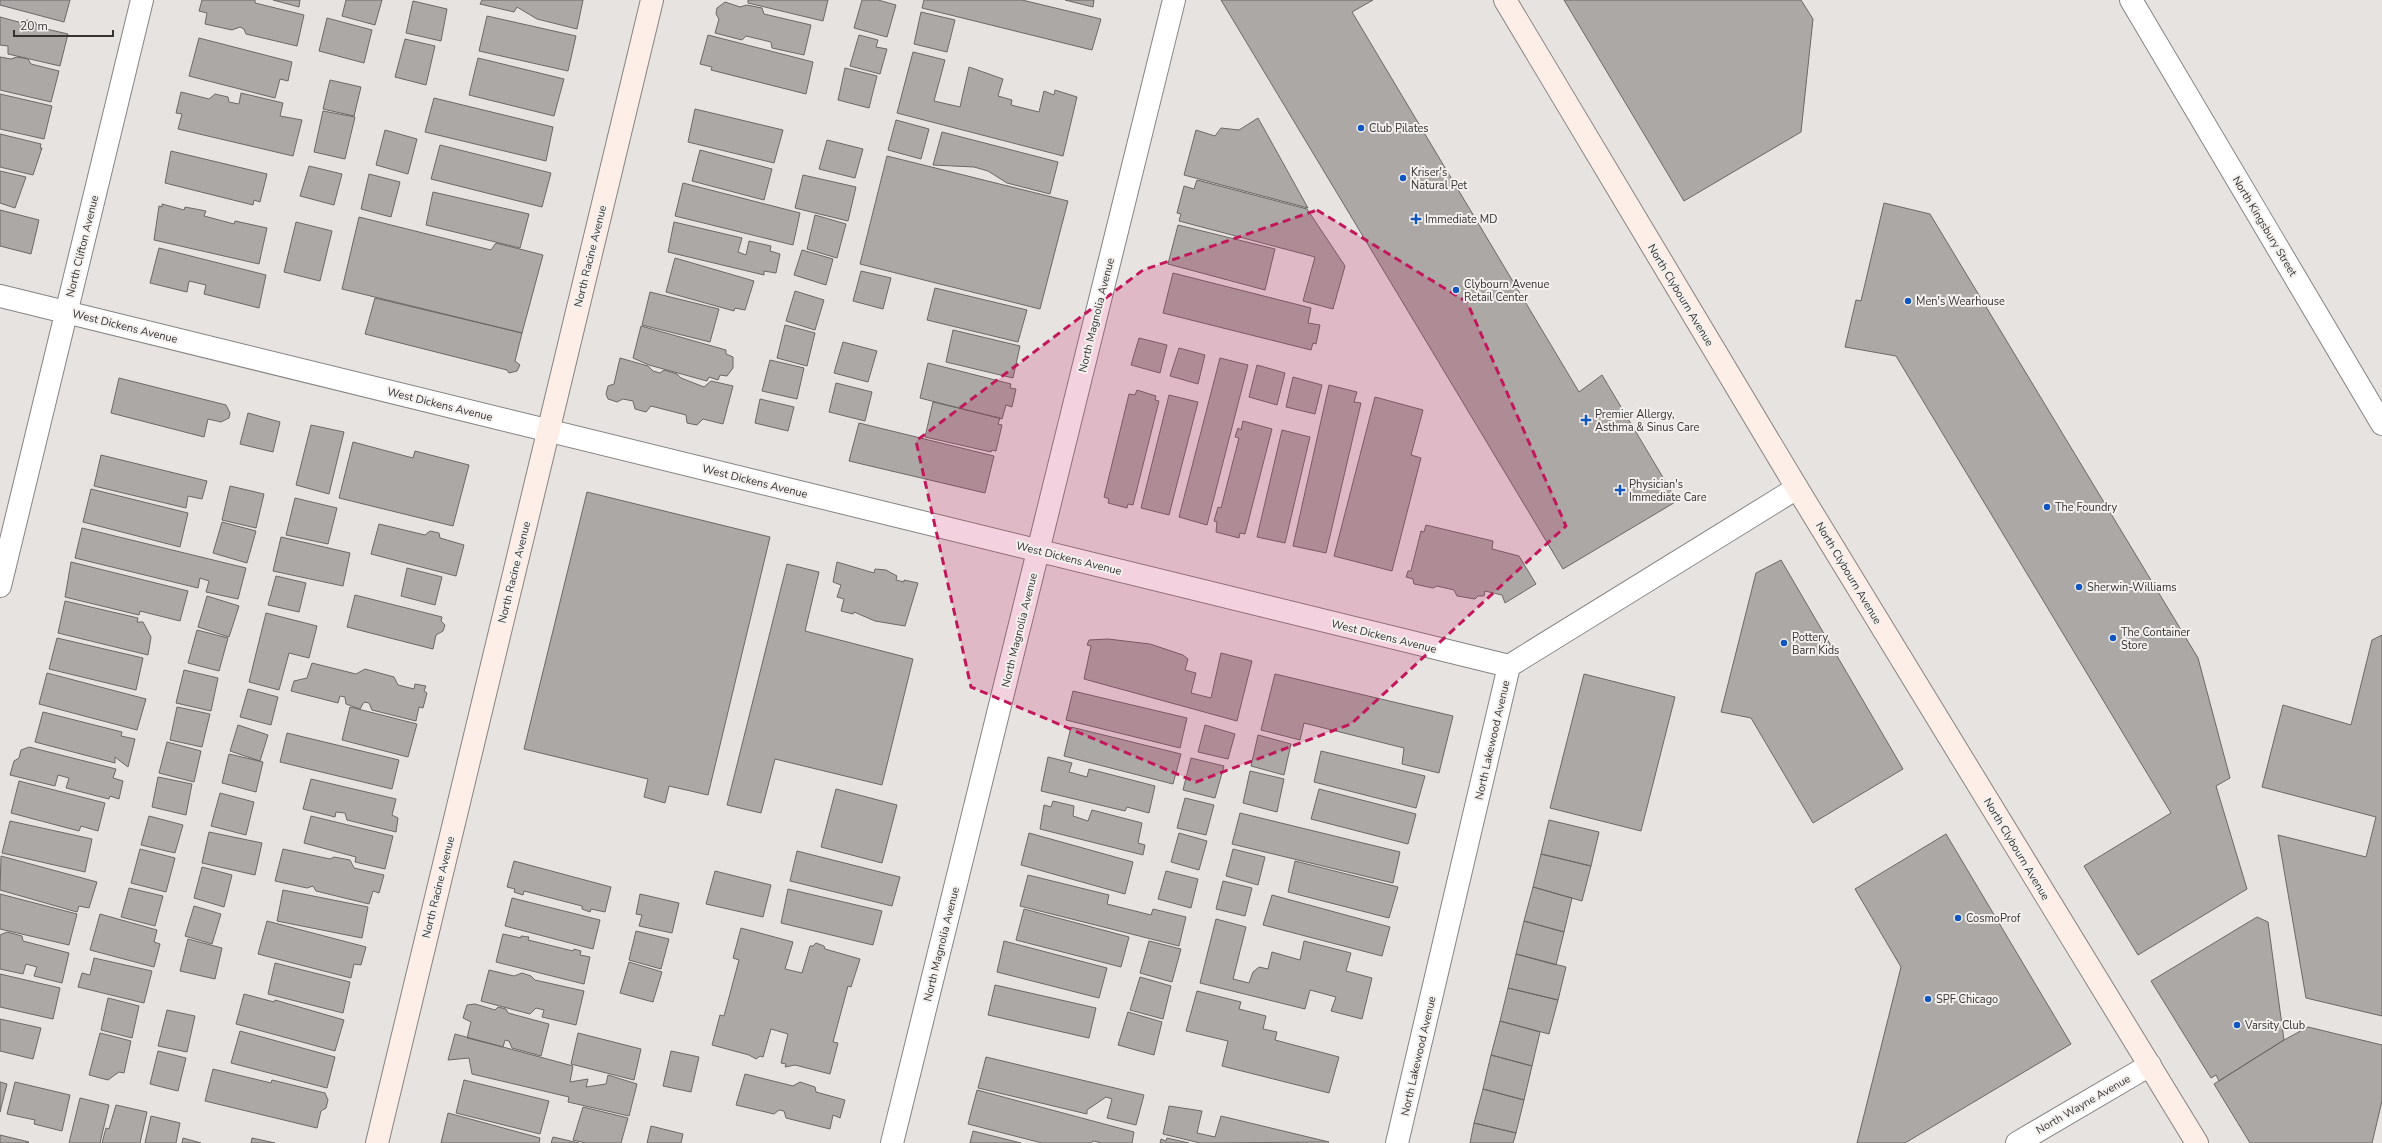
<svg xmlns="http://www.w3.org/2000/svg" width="2382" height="1143" font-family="'Nunito Sans',sans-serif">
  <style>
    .building { fill: #aba8a6; stroke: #6b6866 }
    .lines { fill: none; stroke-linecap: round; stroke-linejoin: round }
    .street-casing { stroke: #868382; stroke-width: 24 }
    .secondary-casing { stroke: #868382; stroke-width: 24 }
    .street { stroke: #fff; stroke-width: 22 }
    .secondary { stroke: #fdeee7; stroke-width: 22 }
    .marked { fill: #c2185b; fill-opacity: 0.2; stroke: #c2185b; stroke-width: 3; stroke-dasharray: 8 5; stroke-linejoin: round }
    .poi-dot { fill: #1056c1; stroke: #f3f0ee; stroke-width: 1.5 }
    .labels { text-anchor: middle; stroke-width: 4; stroke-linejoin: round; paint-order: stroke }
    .poi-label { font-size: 11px; fill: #353433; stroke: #f3f0ee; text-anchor: start }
    .street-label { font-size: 11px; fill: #353433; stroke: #f3f0ee }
  </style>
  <rect width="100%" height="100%" fill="#e6e3e1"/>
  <path class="building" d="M0,0h70l-6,22 -64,-17z
    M202,0h53v3l49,12 -7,31 -51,-12 -2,-5 -4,-2 -8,3 -27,-6 2,-11 -8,-2z
    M273,0h27l-1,7z
    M346,0h36l-7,25 -33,-9z
    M482,0h101l-6,29 -40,-10 -20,-12 -3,5 -34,-8z
    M748,0h80l-5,21 -75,-18z
    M862,0h16l18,5 -9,32 -33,-9z
    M924,0h98l79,19 -9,31 -170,-42z
    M1065,0h29l-1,7z
    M1221,0h152l-21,12 227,380 23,-17 75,126 -114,68z
    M1564,0h237l12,19 -12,113 -117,69z
    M413,1l34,8 -6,32 -35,-8z
    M725,2l15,5 7,-2 15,3 2,6 47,11 -7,30 -32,-7 -1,-6 -25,-6 -4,4 -27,-7 4,-14 -3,-5 1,-6z
    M921,12l34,8 -8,32 -33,-8z
    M487,16l89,20 -8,35 -89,-20z
    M0,17l22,6 5,-3 8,2 3,5 30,7 -8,32 -52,-12v-8l-8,-1z
    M327,18l45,12 -8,33 -45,-12z
    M708,35l105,27 -7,32 -95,-24 1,-3 -12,-3z
    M859,35l19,5 -2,7 11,2 -7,25 -30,-8z
    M199,38l93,24 -4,19 -8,-2 -5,19 -86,-22z
    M405,39l30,7 -9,39 -31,-8z
    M913,52l32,8 -11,41 26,6 9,-40 34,12 -5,17 14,4 -1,5 28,7 5,-21 10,4 1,-5 22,7 -14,59 -166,-43z
    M0,57l11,2 6,-2 11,2 3,5 28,7 -8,31 -51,-12z
    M478,58l86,21 -10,37 -85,-21z
    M845,68l32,8 -8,32 -31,-8z
    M330,80l31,7 -7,29 -31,-7z
    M181,92l28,7 6,-5 13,3 1,5 10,2 2,-11 42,10 -3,13 22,4 -9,36 -115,-27 4,-15 -6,-1z
    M0,94l52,12 -8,33 -44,-10z
    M434,98l119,29 -7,34 -121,-29z
    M695,109l88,21 -9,33 -86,-21z
    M323,111l32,6 -10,42 -31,-7z
    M1258,118l50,90 -124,-33 12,-45 19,6 6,-8 18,2z
    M896,120l33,9 -8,30 -33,-9z
    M385,130l32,9 -9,35 -32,-9z
    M942,132l116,30 -8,32 -43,-11 -19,-12 -14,-4 -41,-2z
    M0,134l41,10 -1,4h2l-9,27 -33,-8z
    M827,140l36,9 -8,29 -36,-9z
    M440,145l111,28 -9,34 -111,-28z
    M700,150l72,19 -8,31 -72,-19z
    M171,151l96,23 -7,28 -6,-2 -1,5 -88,-22z
    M887,156l181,45 -28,108 -180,-45z
    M309,166l33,8 -8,31 -34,-9z
    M0,171l26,6 -11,31 -15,-5z
    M369,174l31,8 -9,35 -30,-8z
    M803,175l53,12 -8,34 -53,-13z
    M1197,180l110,29 38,57 -12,43 -30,-8 12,-44 -136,-36 2,-7 -4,-1 7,-27 10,3z
    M683,183l117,30 -7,32 -118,-29z
    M433,192l96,22 -9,34 -94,-23z
    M1884,203l46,11 268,444 32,120 -14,8 31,103 -109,66 -54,-89 87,-53 -275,-457 -51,-9 11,-47 5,1z
    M162,204l22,6 1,-3 21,4 -2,5 30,8 1,-3 32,7 -8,36 -105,-24 5,-34 3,1z
    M0,210l39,10 -8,34 -31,-8z
    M815,215l31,9 -9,34 -30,-9z
    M359,217l132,33 5,-7 47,12 -21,78 -180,-44z
    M296,222l36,9 -12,50 -36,-9z
    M674,222l68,16 -4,14 8,3 3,-14 22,5 -1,5 10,3 -4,19 -12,-2v4l-96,-23z
    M1178,225l97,24 -10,41 -97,-26z
    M159,248l107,27 -7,33 -55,-14 2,-9 -17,-4 -2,11 -37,-9z
    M802,250l31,9 -7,26 -32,-10z
    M675,258l79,23 -9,29 -10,-2 -1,3 -68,-19z
    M861,271l30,7 -8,31 -30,-8z
    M1173,273l138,35 -3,15 12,2 -4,19 -3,-1 -2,7 -148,-37z
    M935,288l92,22 -9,32 -91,-22z
    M795,291l29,9 -9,30 -29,-9z
    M650,292l69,17 -9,33 -68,-17z
    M375,298l147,35 -7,28 5,4 -3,6 -8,2 -2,-3 -142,-36z
    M785,325l30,8 -8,33 -30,-8z
    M641,326l85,24v4l7,3v11l-6,8 -7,-1 -2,5 -9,-3 -2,4 -58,-16 -16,-7z
    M953,330l67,16 -7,32 -67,-16z
    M1139,338l28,7 -7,28 -29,-8z
    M843,342l34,9 -9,31 -34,-9z
    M1179,348l26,7 -7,29 -28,-8z
    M620,358l28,8 5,5 7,2 4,-3 13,4 4,4 23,9 7,-6 22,5 -10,38 -20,-5 -6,6 -10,-2 -1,-8 -35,-9 -5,6 -11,-3 -2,-8 -10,-2 -6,3 -9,-3 -2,-5 2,-8 6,-2z
    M1220,358l28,7 -41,160 -28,-8z
    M770,360l34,8 -7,31 -35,-8z
    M928,363l83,21 -1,4 6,1 -4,18 -6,-2 -4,14 -82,-21z
    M1257,365l28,8 -8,32 -28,-8z
    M1293,377l29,8 -7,29 -29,-7z
    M119,378l107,27 4,8 -1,5 -8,4 -13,-3 -4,18 -93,-24z
    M836,383l36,9 -7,29 -36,-9z
    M1329,385l28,7 -3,10 7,1 -35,150 -33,-7z
    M1137,390l19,6 -1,4 4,1 -26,104 -5,-1 -1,4 -19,-5 1,-4 -5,-2 25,-103 6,1z
    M1169,395l29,7 -29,113 -28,-7z
    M1375,397l48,13 -12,45 10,3 -29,113 -58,-15z
    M760,399l34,8 -6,24 -33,-8z
    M933,402l67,16 -2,6 4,1 -6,26 -4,-1 -1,2 -66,-15z
    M248,413l32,9 -7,30 -33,-8z
    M1243,421l29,8 -27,105 -5,-1 -1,5 -23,-6 1,-10 -3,-1 4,-14 3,1 18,-70 -4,-1 3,-9 3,2z
    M859,423l135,33 -9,37 -136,-32z
    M311,425l33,7 -15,62 -33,-9z
    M1282,430l28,7 -25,106 -28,-6z
    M353,442l60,16 2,-7 54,14 -16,61 -114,-28z
    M101,455l106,26 -5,18 -14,-3 -2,12 -92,-22z
    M230,486l34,8 -8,34 -34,-8z
    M91,489l97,24 -8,34 -97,-25z
    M587,492l183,45 -62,258 -39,-9 -4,17 -21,-6 4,-18 -124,-30z
    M295,498l42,10 -9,36 -42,-9z
    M222,522l34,9 -9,32 -34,-10z
    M379,524l46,11 5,-4 9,2 1,5 24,7 -8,31 -85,-22z
    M1426,525l67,16 -1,8 27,7 17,28 -31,19 -3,-8 -17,-4 -1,5h-6l-3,3 -18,-3 -3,-6 -17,-4 -4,2 -19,-4 -1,-5 -7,-2 2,-6h3l10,-40 3,1z
    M82,528l164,40 -8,31 -32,-7 3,-11 -9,-3 -2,10 -123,-30z
    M281,537l69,16 -7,33 -70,-15z
    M1781,560l122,209 -90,54 -62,-105 -30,-6 35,-139z
    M71,562l117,29 -8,30 -40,-10 -1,4 -74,-18z
    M837,562l37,11 1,-4 11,1 11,6 -1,4 8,2v-2l14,3 -13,43 -30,-5 -21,-9 -1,2 -12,-3 3,-12 -7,-2 4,-12 -8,-3z
    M787,564l32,8 -14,59 108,28 -31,126 -107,-26 -14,54 -34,-8z
    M407,568l35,9 -7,28 -34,-9z
    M276,576l30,7 -7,29 -31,-7z
    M355,595l87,22 -1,4 4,4 -2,6 -7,4 -3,14 -86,-22z
    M207,596l32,10 -10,31 -31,-10z
    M65,601l73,17 -1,4h6l8,15 -3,18 -90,-22z
    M266,613l51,13 -8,32 -20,-5 -10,37 -30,-8z
    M197,630l31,8 -9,33 -31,-8z
    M2382,635v381l-76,-18 -28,-163 88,22 10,-40 -114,-30 21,-82 68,20 21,-85z
    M57,638l86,20 -7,32 -87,-21z
    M1108,639l42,5 33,11 5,4 -3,11 11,3 -5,20 20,5 10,-45 31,8 -15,60 -153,-42 7,-33 -4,-1 2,-5z
    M312,663l44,11 9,-5 29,8 4,8 16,4 1,-5 11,2 -2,5 3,2 -4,15 -4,-1 -3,14 -44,-11 -3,-7 -5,-1 -4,7 -14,-5 -1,-7 -5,-1 -2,7 -47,-12 3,-10 13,-3z
    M184,670l34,8 -7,33 -35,-8z
    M47,673l99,26 -9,31 -98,-26z
    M1275,674l178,42 -14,57 -37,-9 2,-16 -100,-25 -4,17 -39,-10z
    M1584,674l91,23 -34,134 -91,-23z
    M248,689l30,8 -7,28 -31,-8z
    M1073,691l114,27 -7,30 -114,-28z
    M177,707l33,7 -8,33 -32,-7z
    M350,707l67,17 -9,33 -66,-17z
    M43,712l79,20 -1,4 14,3 -7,28 -13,-10v6l-80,-21z
    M238,725l30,10 -8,26 -30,-10z
    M1205,725l30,9 -7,25 -30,-7z
    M1071,727l110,27 -8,30 -109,-28z
    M287,733l112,27 -7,29 -112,-27z
    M1258,735l33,9 -7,31 -33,-9z
    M167,742l34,9 -7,31 -35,-9z
    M29,747l87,22 -3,9 10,3 -4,18 -9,-3 -1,3 -43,-11 3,-10 -11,-3 -3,11 -45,-11 4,-14 5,-3 2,-8z
    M1321,751l104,25 -9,32 -102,-26z
    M229,754l34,8 -7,30 -34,-9z
    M1048,757l24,6 -3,9 18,5 2,-8 66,17 -6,27 -22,-6 -2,4 -84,-20z
    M1191,758l33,8 -9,32 -32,-8z
    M1250,771l34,8 -7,33 -34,-9z
    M158,777l34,7 -6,31 -34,-8z
    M311,779l85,20 -4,16 6,3 -2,14 -49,-12 -2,-7 -9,-1 -1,5 -32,-8z
    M19,781l86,22 -7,28 -17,-5 -2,5 -68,-18z
    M836,789l61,16 -15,58 -61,-16z
    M1319,789l97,25 -8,30 -97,-25z
    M220,793l34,9 -8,33 -35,-9z
    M1185,798l29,7 -8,30 -29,-7z
    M1053,801l21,5 -1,10 15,5 4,-11 50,13 -4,20 7,2 -2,10 -103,-26 4,-24 7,2z
    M1240,813l160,39 -7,31 -161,-39z
    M149,816l34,9 -8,28 -34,-8z
    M311,816l82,20 -8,33 -30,-7 1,-5 -52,-14z
    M1549,820l50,12 -8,34 -50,-12z
    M10,821l82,18 -7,33 -83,-19z
    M209,832l53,11 -7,32 -53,-12z
    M1029,833l104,29 -8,32 -104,-29z
    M1179,833l28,8 -8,29 -28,-8z
    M1946,834l125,210 -166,99h-48l44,-176 -46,-78z
    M140,849l35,9 -9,34 -35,-9z
    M283,849l47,10 4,-2 16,3 4,8 30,7 -5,18 -6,-2 -4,13 -53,-13 -3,-5 -6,2 -32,-7z
    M1233,849l32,8 -7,28 -32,-9z
    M797,851l103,26 -8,29 -102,-25z
    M1541,854l50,12 -9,35 -49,-14z
    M1,856l96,26 -8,26 -10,-2 -2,6 -77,-22z
    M514,861l97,26 -6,25 -14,-3 -1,3 -8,-3v-3l-58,-15 -1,4 -9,-3 1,-3 -8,-2z
    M1295,861l103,26 -9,31 -101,-26z
    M202,867l30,8 -8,32 -30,-9z
    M715,871l56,14 -8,32 -57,-13z
    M1166,871l32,8 -7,29 -33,-9z
    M1028,875l81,20 -2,9 44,11 2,-6 33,8 -7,29 -159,-40z
    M1223,881l29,7 -7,28 -29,-7z
    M1533,887l39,11 -8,34 -40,-11z
    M129,888l34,8 -8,30 -34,-9z
    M788,889l94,22 -9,34 -92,-22z
    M283,890l85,17 -6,31 -85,-17z
    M0,894l77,20 -8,31 -69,-16z
    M640,894l39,9 -7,30 -33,-7 3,-11 -6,-1z
    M1272,895l118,32 -8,29 -119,-31z
    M512,898l88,22 -7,29 -88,-23z
    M194,906l27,8 -9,30 -27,-8z
    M1024,909l105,28 -8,30 -105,-27z
    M100,914l57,16 -3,12 6,2 -6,23 -64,-17z
    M2257,917l11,5 16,118 -65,41 -3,-6 -5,3 -60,-97z
    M1216,919l30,8 -13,52 16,4 4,-11 6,-5 9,2 4,-17 28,8 4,-19 47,12 -5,18 26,7 -10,41 -31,-8 5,-14 -26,-7 -5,19 -105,-26z
    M267,921l99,26 -5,18 -7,-1 -3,14 -93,-24z
    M1524,921l40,11 -8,33 -40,-11z
    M741,928l52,14 -8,27 17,4 8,-27h3l3,-3 8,3 1,3 35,10 -9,28 -3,-1 -15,56 5,1 -8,31 -35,-9 -10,2 1,-3 -5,-1 7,-29 -17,-5 -8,28 -3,-1 -4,3 -7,-4 -37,-10 8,-30 4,1 15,-56 -6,-2z
    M636,931l33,8 -8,30 -32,-9z
    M7,932l15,4 1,5 46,12 -7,30 -28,-7 3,-9 -11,-3 -3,10 -23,-5v-34z
    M503,934l18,4v-2l8,1 -1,3 45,11 1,-2 7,2 -1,4 10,2 -6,27 -88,-22z
    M188,939l34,9 -7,31 -35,-8z
    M1004,941l103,27 -8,30 -102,-26z
    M1149,941l32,8 -9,33 -32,-9z
    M1516,954l50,13 -8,33 -50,-12z
    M94,958l58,13 -8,32 -66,-16 4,-14 8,2z
    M629,962l33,10 -9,30 -33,-9z
    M275,963l75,19 -7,31 -75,-19z
    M489,970l25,6 8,-3 9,3 4,4 49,11 -8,34 -34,-8 2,-7 -8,-2 -6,6 -49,-13z
    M0,974l60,14 -7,31 -53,-12z
    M1140,977l31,9 -8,33 -33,-9z
    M995,985l101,23 -7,30 -101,-23z
    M1508,988l50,12 -9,34 -49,-13z
    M1197,991l44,11 -2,7 27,7 -3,13 14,3 -2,8 64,17 -10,36 -107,-27 6,-25 -42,-10z
    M244,994l30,8 1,-2 69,20 -9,31 -99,-27z
    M108,998l31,8 -7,32 -31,-8z
    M475,1004l20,6 3,-3 8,2 2,4 41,11 -8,32 -29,-8 -3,-7 -4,-1 -2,7 -36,-9 4,-16 -8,-4 4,-13z
    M167,1010l28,6 -8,36 -29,-6z
    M1128,1012l34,10 -8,33 -36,-10z
    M0,1019l41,9 -8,31 -33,-8z
    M1500,1021l40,11 -8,34 -41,-11z
    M2308,1027l74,18v56l-10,42h-122l-36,-59 70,-44z
    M240,1031l95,26 -8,31 -96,-25z
    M100,1033l31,8 -7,32 -5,-1 -11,8 -19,-5z
    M578,1033l63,16 -7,31 -63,-16z
    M455,1034l118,32 -3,16 18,-3 -2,8 20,-3 2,-9 29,9 -8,32 -61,-14 1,-5 -97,-23 -3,-16 -21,2z
    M158,1051l28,7 -8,33 -28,-7z
    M671,1051l28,6 -8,35 -28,-6z
    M1491,1055l41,11 -8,34 -41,-11z
    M986,1057l158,38 -8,30 -29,-7 5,-19 -6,-2 -19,13v4l-109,-26z
    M213,1069l58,14 1,-3 53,13 3,7 -2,8 -5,3 -4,17 -112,-27z
    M745,1074l48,12 7,-4 15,5 1,5 29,8 -5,18 -7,-3 -3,14 -44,-11 -2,-7 -5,-1 -5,4 -38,-9z
    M464,1080l85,21 -9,33 -84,-21z
    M0,1082l7,2 -7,28z
    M15,1082l55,13 -8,36 -28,-7 1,-4 -28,-6z
    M1483,1089l41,11 -8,33 -42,-10z
    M977,1090l157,42 -2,11h-31l-7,-2 -4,2h-48l-74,-19z
    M80,1098l29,7 -9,38h-31z
    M116,1105l31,7 -7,31h-38l4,-15 3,1z
    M1169,1106l33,5 -5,22 18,4 6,-21 108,26 -129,1 -37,-9z
    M583,1107l45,11 -7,25h-35l-13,-3z
    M448,1113l92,25 -1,5h-98z
    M151,1116l29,7 -4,20h-31z
    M1474,1123l42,10 -3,10h-43z
    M651,1126l32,8 -2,9h-34z
    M973,1131l48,12h-51z
    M0,1135l29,7 -1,1h-28z
    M553,1137l26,6h-28z
    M183,1138l18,5h-19z
    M252,1138l23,5h-24z
    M1167,1138l22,5h-29l1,-4 5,2z"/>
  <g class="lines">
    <g class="street-casing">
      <path id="street" d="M2131,0l251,424
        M0,296l1509,370
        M0,586l142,-586
        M892,1143l282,-1143
        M1397,1143l112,-477 288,-178
        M2017,1143l133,-78"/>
    </g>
    <g class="secondary-casing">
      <path id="secondary" d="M1505,0l292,488 400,655
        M377,1143l275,-1143"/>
    </g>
    <use href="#street" class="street"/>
    <use href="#secondary" class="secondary"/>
  </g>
  <path class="marked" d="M1317,210l150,92 99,224 -215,198 -155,58 -225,-95 -55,-246 227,-171z"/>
  <g class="poi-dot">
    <circle cx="1361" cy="128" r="4"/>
    <circle cx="1403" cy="178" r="4"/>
    <path d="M1414 213h4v4h4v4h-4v4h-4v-4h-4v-4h4z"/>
    <circle cx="1456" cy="290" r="4"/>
    <circle cx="1908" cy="301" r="4"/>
    <path d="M1584 414h4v4h4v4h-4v4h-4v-4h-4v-4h4z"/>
    <path d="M1618 484h4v4h4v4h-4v4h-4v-4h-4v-4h4z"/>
    <circle cx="2047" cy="507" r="4"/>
    <circle cx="2079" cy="587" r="4"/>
    <circle cx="2113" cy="638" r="4"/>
    <circle cx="1784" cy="643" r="4"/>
    <circle cx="1958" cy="918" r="4"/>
    <circle cx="1928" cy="999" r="4"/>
    <circle cx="2237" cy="1025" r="4"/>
  </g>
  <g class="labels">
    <g class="poi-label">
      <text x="1369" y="132">Club Pilates</text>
      <text x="1411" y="176">Kriser's<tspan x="1411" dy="13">Natural Pet</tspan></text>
      <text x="1425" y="223">Immediate MD</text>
      <text x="1464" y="288">Clybourn Avenue<tspan x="1464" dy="13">Retail Center</tspan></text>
      <text x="1916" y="305">Men's Wearhouse</text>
      <text x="1595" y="418">Premier Allergy,<tspan x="1595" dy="13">Asthma &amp; Sinus Care</tspan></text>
      <text x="1629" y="488">Physician's<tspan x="1629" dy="13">Immediate Care</tspan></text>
      <text x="2055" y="511">The Foundry</text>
      <text x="2087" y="591">Sherwin-Williams</text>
      <text x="2121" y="636">The Container<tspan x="2121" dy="13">Store</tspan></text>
      <text x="1792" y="641">Pottery<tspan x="1792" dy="13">Barn Kids</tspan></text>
      <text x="1966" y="922">CosmoProf</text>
      <text x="1936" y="1003">SPF Chicago</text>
      <text x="2245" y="1029">Varsity Club</text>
    </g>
    <g class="street-label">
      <text transform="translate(2265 226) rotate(59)" y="4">North Kingsbury Street</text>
      <text transform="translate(82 246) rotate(-76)" y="4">North Clifton Avenue</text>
      <text transform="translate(590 256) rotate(-76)" y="4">North Racine Avenue</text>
      <text transform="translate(1681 295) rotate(59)" y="4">North Clybourn Avenue</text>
      <text transform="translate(1096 315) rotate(-76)" y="4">North Magnolia Avenue</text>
      <text transform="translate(125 326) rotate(14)" y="4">West Dickens Avenue</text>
      <text transform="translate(440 404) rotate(14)" y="4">West Dickens Avenue</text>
      <text transform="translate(755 481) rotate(14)" y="4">West Dickens Avenue</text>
      <text transform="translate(1069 558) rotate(14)" y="4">West Dickens Avenue</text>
      <text transform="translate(514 572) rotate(-76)" y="4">North Racine Avenue</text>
      <text transform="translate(1849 573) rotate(59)" y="4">North Clybourn Avenue</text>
      <text transform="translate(1019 630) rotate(-76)" y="4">North Magnolia Avenue</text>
      <text transform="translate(1384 636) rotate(14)" y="4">West Dickens Avenue</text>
      <text transform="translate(1492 740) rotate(-77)" y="4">North Lakewood Avenue</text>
      <text transform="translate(2017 849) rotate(59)" y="4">North Clybourn Avenue</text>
      <text transform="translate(438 887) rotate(-76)" y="4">North Racine Avenue</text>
      <text transform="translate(941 944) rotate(-76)" y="4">North Magnolia Avenue</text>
      <text transform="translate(1418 1056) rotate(-77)" y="4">North Lakewood Avenue</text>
      <text transform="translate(2083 1104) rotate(-30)" y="4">North Wayne Avenue</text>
    </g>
  </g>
  <path d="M14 30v6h99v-6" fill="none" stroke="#353433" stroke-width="2"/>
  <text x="20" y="30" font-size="12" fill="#353433" stroke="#f3f0ee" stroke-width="3" paint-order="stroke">20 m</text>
</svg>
